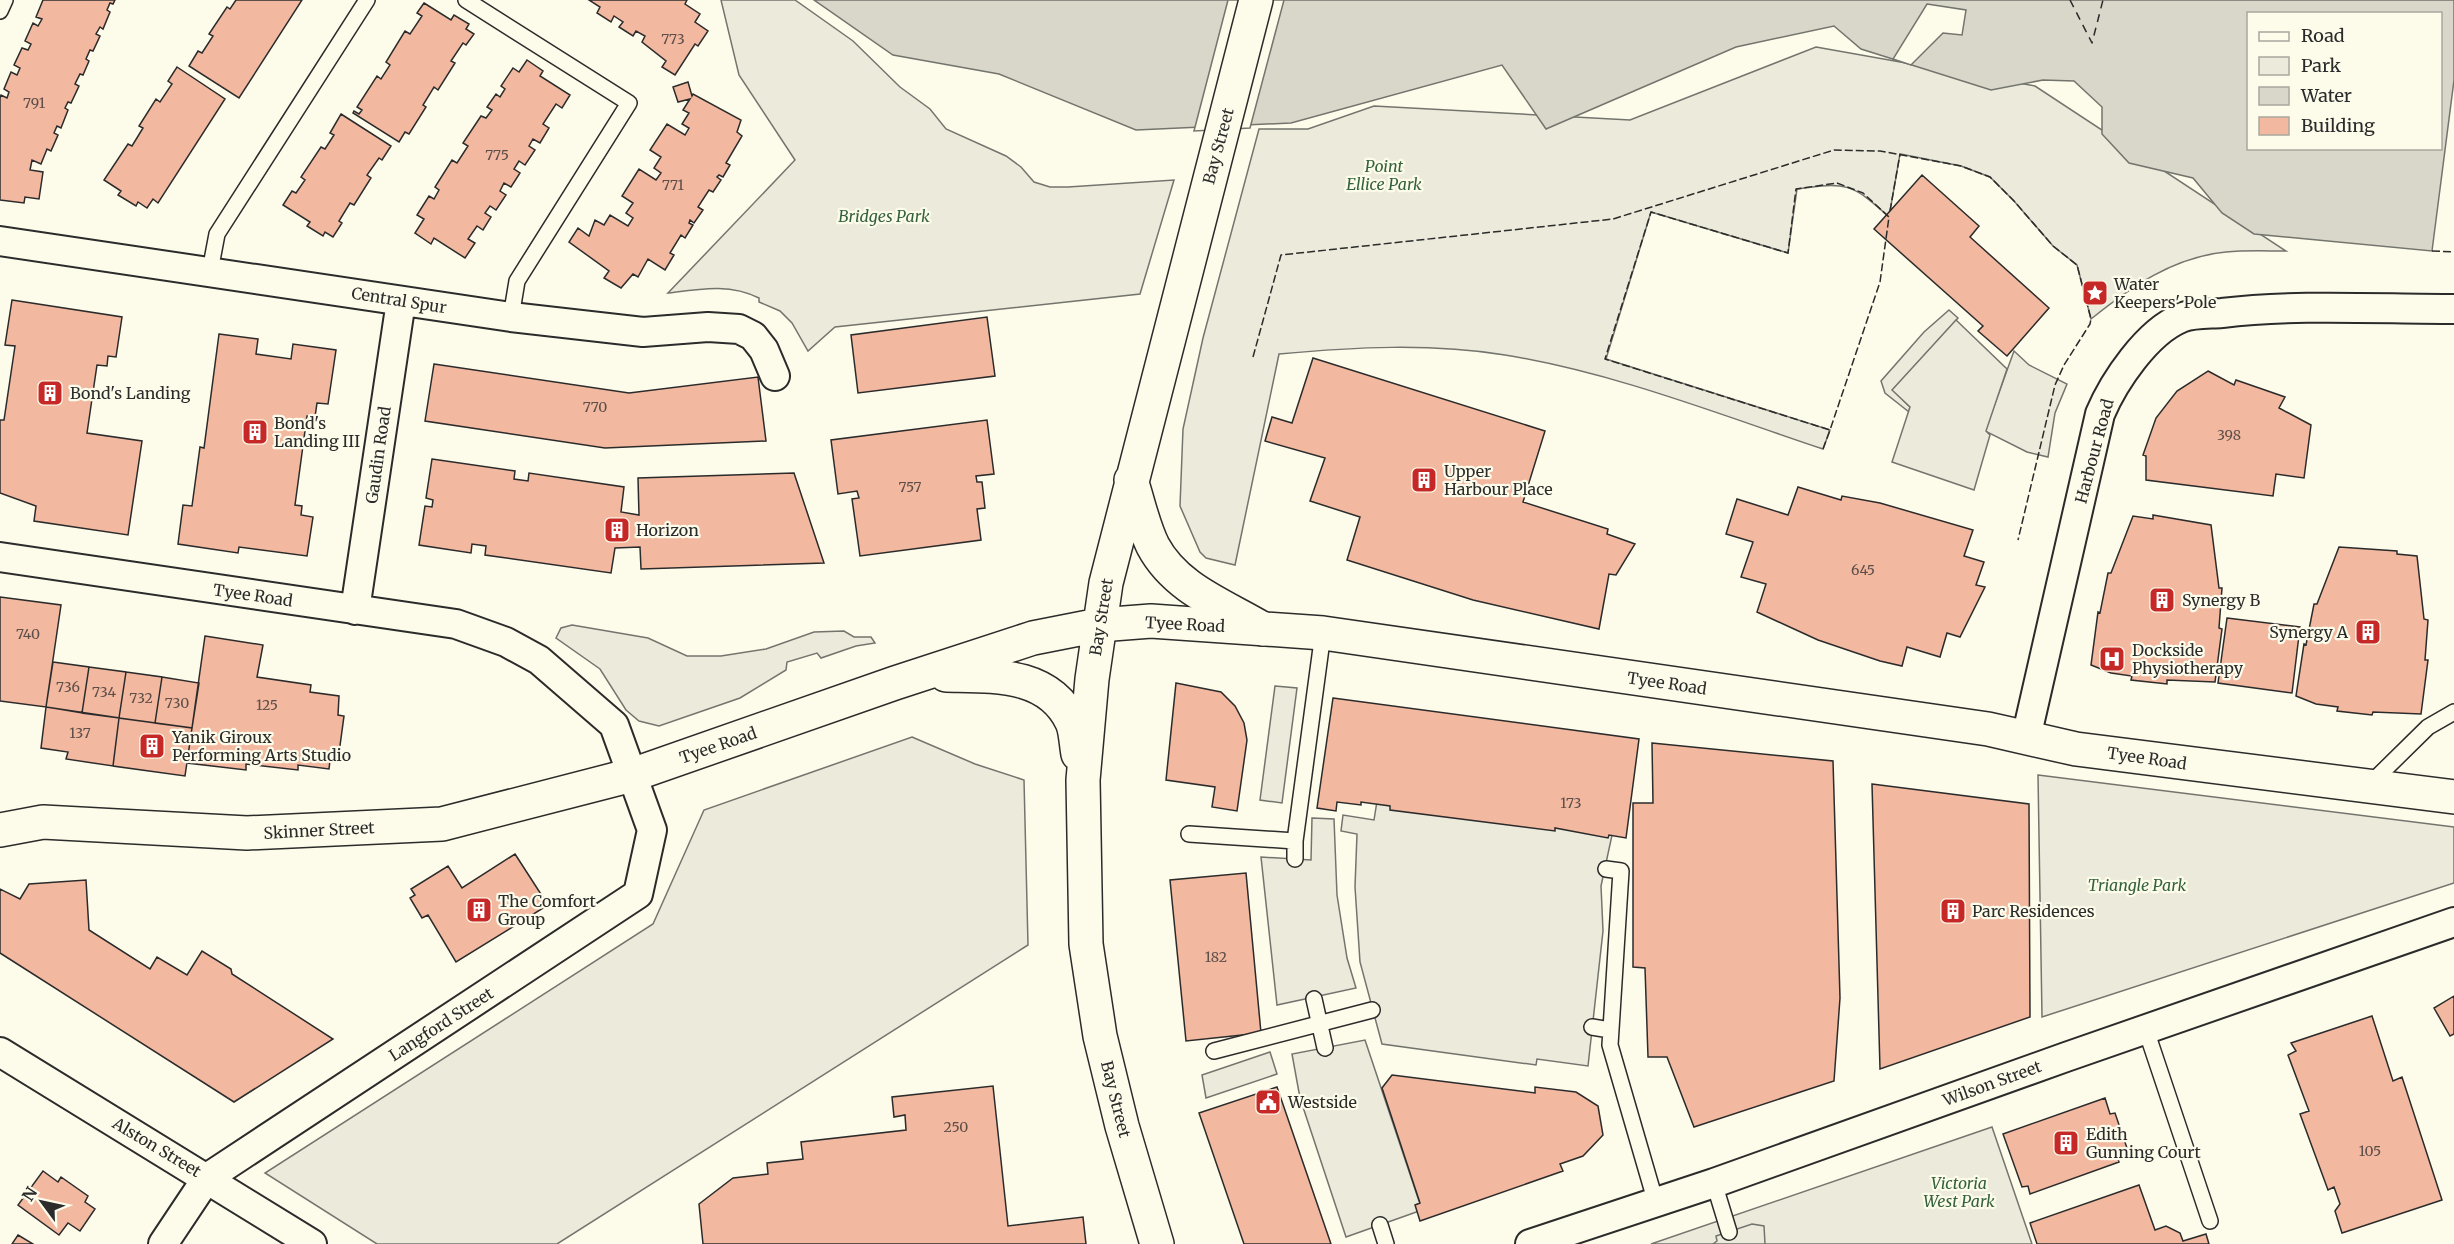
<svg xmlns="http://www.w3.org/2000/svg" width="2454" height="1244" font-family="Merriweather,serif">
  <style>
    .green { fill: #ecebdb; stroke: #74746e; stroke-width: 1.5 }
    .parking { fill: #eceadb; stroke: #74746e; stroke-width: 1.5 }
    .water { fill: #d8d7c9; stroke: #74746e; stroke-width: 1.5; fill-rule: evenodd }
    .pier { fill: #fdfbea; stroke: #74746e; stroke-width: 1.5 }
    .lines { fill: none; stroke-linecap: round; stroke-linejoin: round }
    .ferry { stroke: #2b2b2b; stroke-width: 1.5; stroke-dasharray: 8 6; stroke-linecap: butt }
    .building { fill: #f2b8a0; stroke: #2b2b2b; stroke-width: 1.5 }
    .service-casing { stroke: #2b2b2b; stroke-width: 18 }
    .minor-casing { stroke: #2b2b2b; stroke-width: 32 }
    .tertiary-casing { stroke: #2b2b2b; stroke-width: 36 }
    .secondary-casing { stroke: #2b2b2b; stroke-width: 36 }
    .service { stroke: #fdfbea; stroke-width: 15 }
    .minor { stroke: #fdfbea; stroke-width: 28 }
    .tertiary { stroke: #fdfbea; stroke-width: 33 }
    .secondary { stroke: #fdfbea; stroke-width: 33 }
    .fence { stroke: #2b2b2b; stroke-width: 1.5; stroke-dasharray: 8 3; stroke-linecap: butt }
    .labels { text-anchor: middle; stroke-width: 4.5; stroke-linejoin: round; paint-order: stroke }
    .number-label { font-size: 14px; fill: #5d4e48 }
    .street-label { font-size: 16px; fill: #2b2b2b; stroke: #fdfbea }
    .park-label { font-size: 16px; font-style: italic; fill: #34623c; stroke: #fdfbea }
    .poi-label { font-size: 16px; fill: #2b2b2b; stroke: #fdfbea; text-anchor: start }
  </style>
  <rect width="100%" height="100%" fill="#fdfbea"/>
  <path class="green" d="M721,0h74l58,41 47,46 30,22 16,20 60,27 15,11 13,15 16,5h18l106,-7 -34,114 -305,33 -27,24 -16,-28 -12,-12 -21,-9v-4c-29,-15 -60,-9 -91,-5l127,-133 -56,-85z
    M1816,47l219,39 251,165c-20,0 -41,-1 -60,1 -53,5 -95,35 -135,67l-14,-54 -24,-19 -39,-45 -24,-24 -29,-11 -61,-12 -11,63c-37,-34 -43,-35 -92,-28l-9,64 -137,-41 -45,147 224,71 -7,19c-105,-35 -208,-76 -318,-94 -75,-12 -151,-8 -226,-1l-44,211 -29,-7 -6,-6 -20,-46 3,-77 20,-91 56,-209h49l66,-23 256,14z
    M1949,310l9,8 -65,72 17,17 -1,5 -24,-19 -4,-12 43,-49z
    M2014,351l15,14 38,19 -12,29 -7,44 -21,-5 -42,-21z
    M572,625l76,13 39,18h34l45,-7 48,-17 30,-1 10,6h17l4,6 -19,3 -35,12 -4,-5 -30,9 -1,8 -46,28 -81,28 -20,-5 -13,-11 -26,-41 -44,-31 5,-10z
    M2038,775l416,52v56l-412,134z
    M1992,1127l40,117h-381z"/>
  <path class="parking" d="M1956,320l51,49 -21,62 4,4 -16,55 -82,-28 18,-55 -18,-17z
    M1275,686l22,2 -15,115 -22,-3z
    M912,737l63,27 49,16 4,165 -471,299h-180l-112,-71 388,-249 51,-114z
    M1378,795l236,31 -13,60 2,45 -15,135 -51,-7 -1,6 -154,-21 -22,-82 -5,-75 2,-53 -16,-3 2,-16 31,5z
    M1312,818l22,1 3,76 10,63 9,30 -79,17 -16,-148 50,3z
    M1365,1040l57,170 -76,27 -46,-139 -8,-44z
    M1270,1052l7,22 -71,24 -4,-23z
    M1752,1224l12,2 1,18h-52l4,-3 -1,-5z"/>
  <path class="water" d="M814,0h1640v80l-22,171 -178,-17 -32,-21 -29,-35 -64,-15 -27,-29v-27l-28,-26 -31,-1 -52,10 -130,-41 -27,-23 -98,21 -190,82 -44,-64 -211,58 -155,7 -137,-56 -106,-19zM2248,14h192v134h-192z"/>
  <path class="pier" d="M1228,0h56l-34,128 -56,3z
    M1927,4l39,6 -4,25 -19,-2 -32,32 -18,-6z"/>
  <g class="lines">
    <path class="ferry" d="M2070,0l22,43 11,-43"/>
  </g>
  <path class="building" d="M43,0h72l-2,4 -3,-1 -3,7 3,2 -7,17 -3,-2 -4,7 4,2 -7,15 -3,-1 -4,9 3,2 -6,14 -3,-1 -5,10 4,2 -8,17 -3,-1 -3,6 3,2 -7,18 -4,-2 -3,7 4,2 -7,16 -4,-2 -6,15 -9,-4 -2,10 13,2 -4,27 -14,-2 -1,6 -24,-3v-102l1,-3 6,3 2,-6 -5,-3 7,-17 6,3 3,-7 -6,-3 8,-17 6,2 3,-6 -6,-3 8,-18 5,3 4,-7 -6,-2z
    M236,0h66l-63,98 -50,-32 9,-15 4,2 11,-17 -4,-2 18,-27 3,2z
    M589,0h98l-2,4 15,10 -5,8 13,9 -10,15 -3,-2 -20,31 -13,-8 4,-6 -24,-19 3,-6 -9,-5 -3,5 -14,-9 4,-5 -9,-6 -3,6 -14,-9 3,-6z
    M424,3l27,17 3,-5 15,9 -3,5 8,5 -8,11 -3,-2 -12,18 4,2 -17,27 -4,-3 -11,18 3,2 -17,27 -4,-2 -6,10 -46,-29 1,-2 5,3 3,-4 -5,-3 20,-31 4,3 9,-14 -4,-3 19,-31 5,3 12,-18 -5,-3z
    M527,60l16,11 -3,5 30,19 -8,13 -6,-4 -13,20 6,4 -9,15 -7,-4 -4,7 6,4 -10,15 -6,-4 -5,8 6,4 -9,14 -7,-4 -4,8 6,4 -10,15 -6,-4 -5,7 6,4 -8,13 -6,-4 -9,13 7,4 -10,15 -31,-20 -3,6 -16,-11 9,-14 -7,-4 12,-19 5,3 5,-9 -4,-3 17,-27 5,3 11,-17 -5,-3 18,-27 5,2 6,-8 -5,-3 9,-13 4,3 5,-8 -4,-3 12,-18 6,4z
    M177,67l48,32 -67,104 -5,-4 -6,9 -9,-6 -2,4 -18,-11 3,-4 -17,-11 24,-36 4,2 11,-18 -4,-2 17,-27 4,3 12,-18 -4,-3z
    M688,82l4,14 1,-2 48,26 -4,12 5,4 -16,27 4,2 -7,12 -4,-2 -2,2 4,3 -8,12 -4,-2 -11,17 5,3 -9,13 -4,-3 -1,3 4,2 -8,13 -4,-3 -11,18 4,2 -9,15 -17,-11 -10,18 -5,-3 -12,14 -17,-10 5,-7 -40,-29 9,-14 11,8 6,-16 9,5 6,-10 18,11 5,-8 -7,-5 7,-10 -11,-7 17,-27 17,11 5,-7 -7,-5 7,-11 -11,-7 17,-26 18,11 4,-7 -7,-4 7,-11 -6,-3 7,-11 -12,3 -5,-15z
    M341,114l50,32 -9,14 -3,-2 -12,17 4,3 -17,27 -4,-2 -11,18 3,2 -9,14 -8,-5 -2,4 -16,-10 3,-4 -27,-17 9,-14 4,2 9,-13 -4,-3 20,-30 4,2 9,-14 -4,-2z
    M1922,175l57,51 -9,11 79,71 -42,48 -29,-25 5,-5 -109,-97z
    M12,300l110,17 -6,40 -8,-1 -1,10 -10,-1 -10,68 55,8 -14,94 -94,-14 2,-15 -36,-13v-73h4l11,-74 -10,-1z
    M987,317l8,59 -137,17 -7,-58z
    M219,334l39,5 -2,15 35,5 2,-15 43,6 -8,54 -11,-1 -2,14 -8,-1 -12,89 7,1 -1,9 12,2 -6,39 -68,-9 -1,6 -60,-9 5,-39 9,1 8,-59 4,1z
    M1313,358l232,73 -22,71 85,27 -1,5 28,10 -19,31 -7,-1 -10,55 -126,-29 -126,-40 13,-43 -50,-16 15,-43 -60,-17 7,-24 20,6z
    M434,364l195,29 129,-16 8,64 -161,7 -180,-27z
    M2208,371l26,14 2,-5 49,17 -6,11 32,17 -7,53 -28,-4 -3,22 -127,-16v-24l-3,-1 13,-37 21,-27z
    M987,420l7,54 -18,2 1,6h5l3,26 -8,1 4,31 -121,16 -8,-57 7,-1 -2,-7 -19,3 -7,-54z
    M432,459l83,12 -1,8 14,2 1,-8 95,14 -3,25 18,3 -1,-37 156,-5 30,90 -183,6 -1,-22 -25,1 -4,25 -126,-18 1,-9 -14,-2 -1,9 -52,-8 6,-39 7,1 1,-7 -7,-2z
    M1798,487l43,13 1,-4 38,7 93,27 -9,26 20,6 -8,23 9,2 -25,50 -13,-4 -7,24 -33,-10 -5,19 -22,-5 -62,-21 -61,-28 9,-28 -25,-7 12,-35 -27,-8 11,-35 51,16z
    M2153,515l58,10 8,63h3l-3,40 3,1 -7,53 -48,-2v4l-36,-4 1,-4 -21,-3 -20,-8 7,-53 2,1 8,-40h3l22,-57 20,3z
    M2339,547l58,4v3l20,2 7,63 4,1 -3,40h3l-7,54 -48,-2 -1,3 -35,-4 1,-4 -22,-3 -20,-8 8,-52 2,1 8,-41h3z
    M0,597l61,8 -15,102 -46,-6z
    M2227,618l73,9 -8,66 -74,-10z
    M205,636l58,9 -6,32 54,8 -1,7 29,4 -1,19 6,1 -5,37 -8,-1 -2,17 -31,-4v5l-52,-6v6l-59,-7z
    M53,662l36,5 -7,46 -36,-6z
    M89,667l37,5 -7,46 -37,-5z
    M126,672l36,5 -7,46 -36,-5z
    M162,677l37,6 -7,45 -37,-5z
    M1176,683l45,9 14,14 9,17 3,17 -10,71 -25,-4 3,-20 -49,-7z
    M1333,698l306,41 -13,99 -17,-3 -1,3 -53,-10v3l-165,-21v-4l-29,-4v3l-24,-3 -1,9 -19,-3z
    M46,707l73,11 -6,48 -47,-7 2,-7 -27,-4z
    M119,718l73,10 -7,48 -72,-10z
    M1652,743l181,18 7,237 -6,83 -140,46 -27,-70h-19l-3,-89 -12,-1v-164h20z
    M1872,784l157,20 1,213 -150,52z
    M515,854l33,51 -92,57 -28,-47 -6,3 -12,-20 5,-3 -4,-6 37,-23 14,22z
    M1246,873l15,160 -75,8 -16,-161z
    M86,880l3,50 61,39 7,-12 30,18 15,-24 29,18 1,5 101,65 -99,63 -234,-149v-64l20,10 9,-15z
    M2454,996v38l-4,2 -16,-28z
    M2372,1016l21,65 9,-4 40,123 -100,33 -7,-22 5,-7 -6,-17 -6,3 -28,-76 9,-3 -21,-56 8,-4 -5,-8z
    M1392,1075l143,18v-6l41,5 22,14 5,29 -20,21 -23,8 3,7 -143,50 -5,-16 5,-2 -38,-115z
    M993,1086l15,140 75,-9 3,27h-383l-4,-40 34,-26 35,-4 -1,-11 36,-4 -2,-17 105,-12 -1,-15 -11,2 -2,-20z
    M1277,1087l54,157h-87l-45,-131z
    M2105,1098l5,16 5,-1 13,38 -11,5 2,6 -89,32 -2,-8 -6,1 -19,-53z
    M43,1171l15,11 3,-5 27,19 -3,6 10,7 -15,22 -12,-8 -9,12 -41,-30z
    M2139,1185l16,45 11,-4 14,7 3,8 23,-7 3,10h-172l-7,-21z
    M18,1235l15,9h-21z"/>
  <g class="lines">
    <g class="service-casing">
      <path id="service" d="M466,0l163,103 -112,178 -6,36
        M0,11l5,-11
        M210,271l7,-37 150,-234
        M2368,786l60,-59 26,-15
        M1189,834l106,7
        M1295,859v-18l28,-208
        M1606,869l15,2 -11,174 46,158
        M1314,999l11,49
        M1592,1027l18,3
        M2146,1030l64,191
        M1214,1051l158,-41
        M1714,1183l15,49
        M1380,1225l6,19"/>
    </g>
    <g class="minor-casing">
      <path id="minor" d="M0,241l511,76 132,15 65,-5 31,2 14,7 11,14 11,26
        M0,557l456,67 50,18 33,18 75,65 38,105 -14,64 -431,284 -44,66
        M355,610l46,-309
        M2026,738l74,-324c14,-33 47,-82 81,-96 11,-5 28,-4 41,-5 76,-9 155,-4 232,-4
        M0,1052l312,192
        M1530,1244l184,-61 352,-126 388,-135"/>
    </g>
    <g class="tertiary-casing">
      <path id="tertiary" d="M1099,625l52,-4 172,12 665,96 88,20 378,48"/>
    </g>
    <g class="secondary-casing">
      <path id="secondary" d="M1131,480c7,21 12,46 22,66 23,43 70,59 110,83
        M946,675c46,1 103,-3 126,47 4,9 4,22 6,32
        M0,830l43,-8 204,11 195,-9 190,-49 263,-92 138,-45 66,-13
        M1157,1244l-35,-118 -22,-90 -14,-92 -3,-164 9,-101 14,-96 150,-583"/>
    </g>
    <use href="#service" class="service"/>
    <use href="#minor" class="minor"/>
    <use href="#tertiary" class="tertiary"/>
    <use href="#secondary" class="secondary"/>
    <path class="fence" d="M1837,183l26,10 26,24 -9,65 -50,148 -225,-71 46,-147 137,41 8,-64z
      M1890,211l10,-57
      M2432,251l22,1
      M1253,357l28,-102 332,-36 221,-69 46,1 81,15 29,11 24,24 39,45 24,19 14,54 -1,5 -26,41 -9,20 -37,155
      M1823,449l7,-19"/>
  </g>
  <defs>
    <g id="sight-square" transform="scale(1.35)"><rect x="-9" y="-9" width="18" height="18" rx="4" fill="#c62828" stroke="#fdfbea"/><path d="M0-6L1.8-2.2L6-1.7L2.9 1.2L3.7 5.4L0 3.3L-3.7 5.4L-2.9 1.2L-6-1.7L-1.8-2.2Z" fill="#fff"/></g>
    <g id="building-square" transform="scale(1.35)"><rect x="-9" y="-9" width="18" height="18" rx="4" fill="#c62828" stroke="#fdfbea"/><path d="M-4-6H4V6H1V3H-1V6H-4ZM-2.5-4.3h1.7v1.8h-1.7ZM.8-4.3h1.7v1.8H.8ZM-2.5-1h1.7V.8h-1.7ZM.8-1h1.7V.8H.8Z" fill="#fff"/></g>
    <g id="hospital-square" transform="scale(1.35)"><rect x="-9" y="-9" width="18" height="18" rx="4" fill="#c62828" stroke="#fdfbea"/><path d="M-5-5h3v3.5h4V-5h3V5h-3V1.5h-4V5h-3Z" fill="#fff"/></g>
    <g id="civic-square" transform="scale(1.35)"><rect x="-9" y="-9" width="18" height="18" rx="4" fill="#c62828" stroke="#fdfbea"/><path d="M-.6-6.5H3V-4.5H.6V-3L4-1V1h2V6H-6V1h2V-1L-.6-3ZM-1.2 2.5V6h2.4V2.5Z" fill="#fff"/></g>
  </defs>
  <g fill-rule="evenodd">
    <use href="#sight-square" x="2095" y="293"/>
    <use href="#building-square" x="50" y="393"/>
    <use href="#building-square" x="255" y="432"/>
    <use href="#building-square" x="1424" y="480"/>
    <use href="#building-square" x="617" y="530"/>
    <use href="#building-square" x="2162" y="600"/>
    <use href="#building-square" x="2368" y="632"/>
    <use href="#hospital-square" x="2112" y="659"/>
    <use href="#building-square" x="152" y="746"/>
    <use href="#building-square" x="479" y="910"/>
    <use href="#building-square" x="1953" y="911"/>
    <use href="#civic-square" x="1268" y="1102"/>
    <use href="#building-square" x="2066" y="1143"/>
  </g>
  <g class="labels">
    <g class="number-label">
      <text x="673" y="44">773</text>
      <text x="34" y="108">791</text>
      <text x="497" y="160">775</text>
      <text x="673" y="190">771</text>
      <text x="595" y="412">770</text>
      <text x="2229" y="440">398</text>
      <text x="910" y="492">757</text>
      <text x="1863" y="575">645</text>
      <text x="28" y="639">740</text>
      <text x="68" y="692">736</text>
      <text x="104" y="697">734</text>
      <text x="141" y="703">732</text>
      <text x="177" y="708">730</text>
      <text x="267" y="710">125</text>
      <text x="80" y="738">137</text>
      <text x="1571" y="808">173</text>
      <text x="1216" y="962">182</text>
      <text x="956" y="1132">250</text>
      <text x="2370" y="1156">105</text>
    </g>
    <g class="street-label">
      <text transform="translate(1218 146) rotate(-75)" y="6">Bay Street</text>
      <text transform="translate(399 300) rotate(9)" y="6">Central Spur</text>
      <text transform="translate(2094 451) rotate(-75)" y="6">Harbour Road</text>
      <text transform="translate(378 455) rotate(-82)" y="6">Gaudin Road</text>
      <text transform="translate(253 595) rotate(8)" y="6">Tyee Road</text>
      <text transform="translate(1101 617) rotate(-81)" y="6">Bay Street</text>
      <text transform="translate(1185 624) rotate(3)" y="6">Tyee Road</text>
      <text transform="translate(1667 683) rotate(8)" y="6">Tyee Road</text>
      <text transform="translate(718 745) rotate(-19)" y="6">Tyee Road</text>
      <text transform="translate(2147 758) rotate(8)" y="6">Tyee Road</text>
      <text transform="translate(319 830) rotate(-3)" y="6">Skinner Street</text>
      <text transform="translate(441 1024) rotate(-33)" y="6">Langford Street</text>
      <text transform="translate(1992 1083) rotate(-20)" y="6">Wilson Street</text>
      <text transform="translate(1116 1099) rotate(76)" y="6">Bay Street</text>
      <text transform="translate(157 1147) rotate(31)" y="6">Alston Street</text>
    </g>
    <g class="park-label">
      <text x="1384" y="172">Point<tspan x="1384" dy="18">Ellice Park</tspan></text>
      <text x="884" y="222">Bridges Park</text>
      <text x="2137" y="891">Triangle Park</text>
      <text x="1959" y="1189">Victoria<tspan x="1959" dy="18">West Park</tspan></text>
    </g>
    <g class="poi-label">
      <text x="2114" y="290">Water<tspan x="2114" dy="18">Keepers' Pole</tspan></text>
      <text x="70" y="399">Bond's Landing</text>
      <text x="274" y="429">Bond's<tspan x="274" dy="18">Landing III</tspan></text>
      <text x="1444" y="477">Upper<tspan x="1444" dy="18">Harbour Place</tspan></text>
      <text x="636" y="536">Horizon</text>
      <text x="2182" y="606">Synergy B</text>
      <text x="2348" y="638" text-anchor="end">Synergy A</text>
      <text x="2132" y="656">Dockside<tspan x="2132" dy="18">Physiotherapy</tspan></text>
      <text x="172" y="743">Yanik Giroux<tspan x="172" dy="18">Performing Arts Studio</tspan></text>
      <text x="498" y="907">The Comfort<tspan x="498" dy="18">Group</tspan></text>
      <text x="1972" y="917">Parc Residences</text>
      <text x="1288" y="1108">Westside</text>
      <text x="2086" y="1140">Edith<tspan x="2086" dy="18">Gunning Court</tspan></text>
    </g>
  </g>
  <rect x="2247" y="12" width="195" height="138" fill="#fdfbea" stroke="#a9a89e" stroke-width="1.5"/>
  <rect x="2259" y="32" width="30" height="9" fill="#fdfbea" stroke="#a9a89e" stroke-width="1.5"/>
  <text x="2301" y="42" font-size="18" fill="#2b2b2b">Road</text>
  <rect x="2259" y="57" width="30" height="18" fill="#ecebdb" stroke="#a9a89e" stroke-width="1.5"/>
  <text x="2301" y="72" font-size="18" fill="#2b2b2b">Park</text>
  <rect x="2259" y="87" width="30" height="18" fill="#d8d7c9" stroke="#a9a89e" stroke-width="1.5"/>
  <text x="2301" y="102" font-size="18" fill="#2b2b2b">Water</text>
  <rect x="2259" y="117" width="30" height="18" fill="#f2b8a0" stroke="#a9a89e" stroke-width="1.5"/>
  <text x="2301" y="132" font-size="18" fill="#2b2b2b">Building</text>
  <g transform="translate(42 1202) rotate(303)" stroke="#fdfbea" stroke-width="4.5" paint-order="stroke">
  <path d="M0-4.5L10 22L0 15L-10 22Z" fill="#2b2b2b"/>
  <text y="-9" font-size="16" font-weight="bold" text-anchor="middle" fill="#2b2b2b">N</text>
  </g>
</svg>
